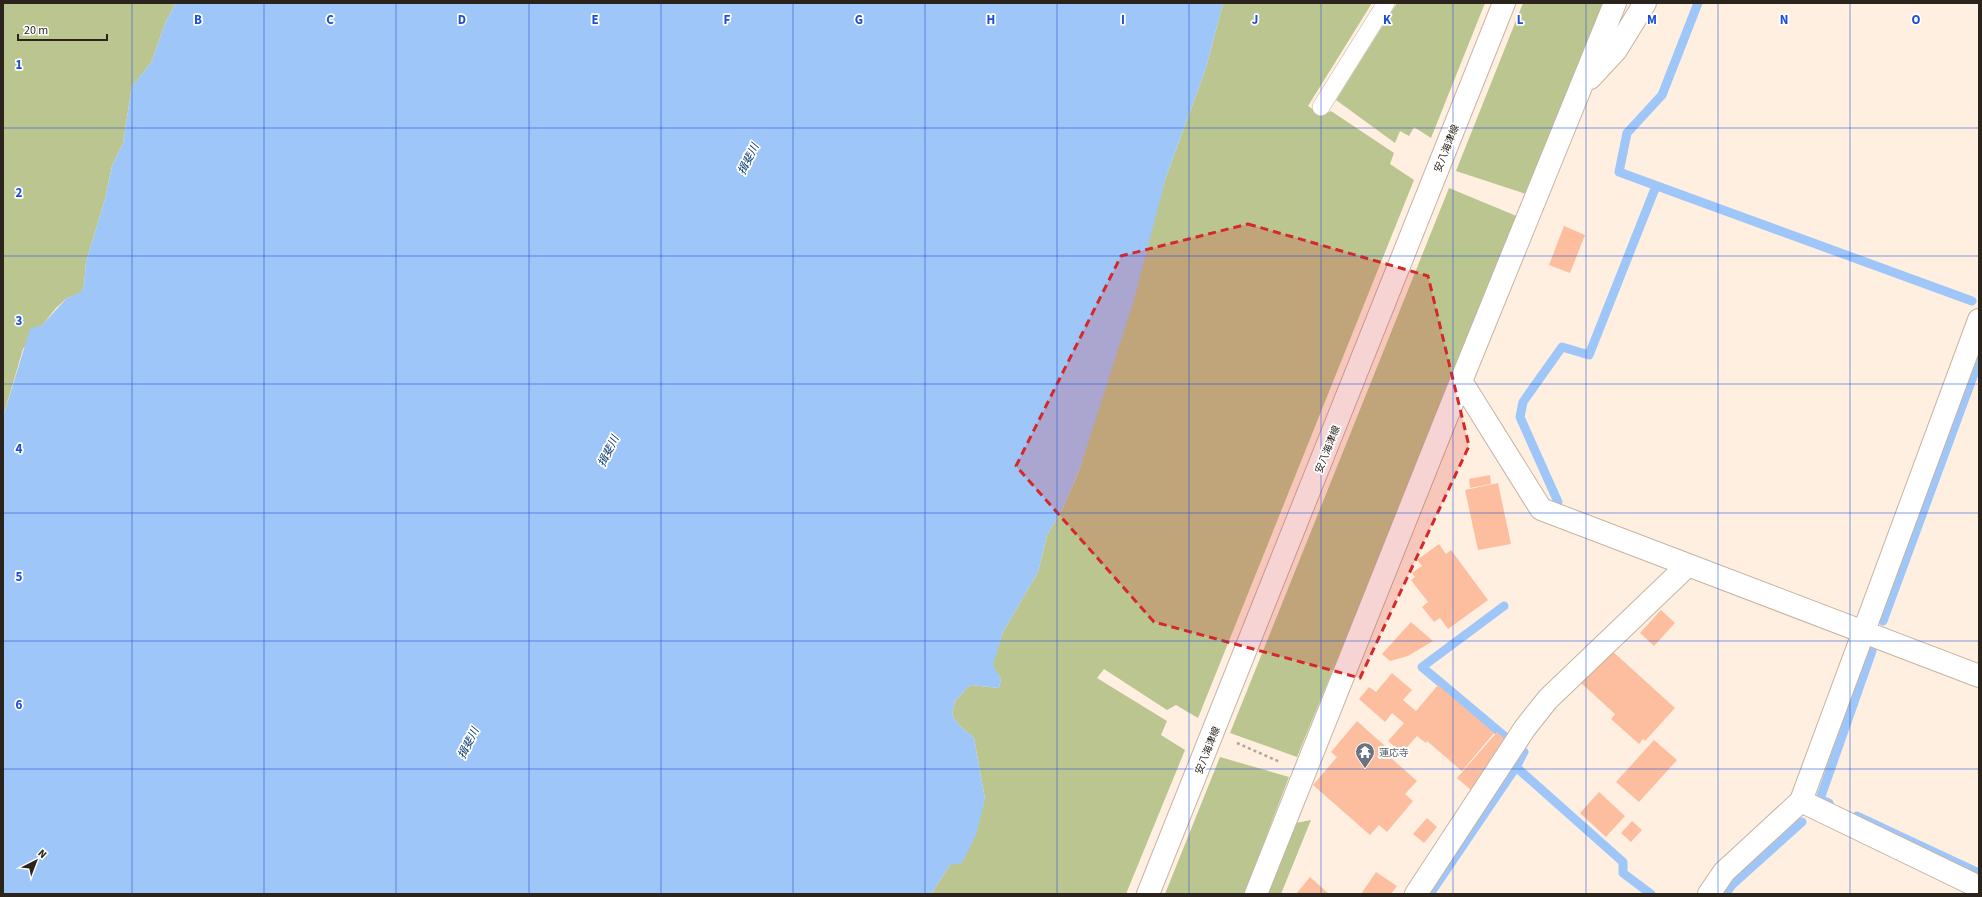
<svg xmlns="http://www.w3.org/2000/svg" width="1982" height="897" font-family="'Source Sans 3','Noto Sans JP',sans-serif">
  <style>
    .green { fill: #bbc590 }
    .water { fill: #9fc6f9 }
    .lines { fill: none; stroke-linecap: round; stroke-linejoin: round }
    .stream { stroke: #9fc6f9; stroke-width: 9 }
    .building { fill: #fcbe9e }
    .service-casing { stroke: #c6b4a2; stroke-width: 18 }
    .minor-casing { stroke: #c6b4a2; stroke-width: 24 }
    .secondary-casing { stroke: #c6b4a2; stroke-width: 24 }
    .path { stroke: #b2a599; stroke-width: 2.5; stroke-dasharray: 3 3; stroke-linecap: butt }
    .service { stroke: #fff; stroke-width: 17 }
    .minor { stroke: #fff; stroke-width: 22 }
    .secondary { stroke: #fff; stroke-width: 22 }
    .marked { fill: #d62828; fill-opacity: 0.2; stroke: #d62828; stroke-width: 3; stroke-dasharray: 8 5; stroke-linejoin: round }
    .grid { fill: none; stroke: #1d4ed8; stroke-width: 1; stroke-opacity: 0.55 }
    .labels { text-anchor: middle; stroke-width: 3.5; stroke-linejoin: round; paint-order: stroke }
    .street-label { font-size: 10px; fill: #2b241d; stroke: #fff }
    .worship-label { font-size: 10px; fill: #5b616d; stroke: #fff; text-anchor: start }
    .water-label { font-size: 11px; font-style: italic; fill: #0b3c74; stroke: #fff }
    .grid-label { font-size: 13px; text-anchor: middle; font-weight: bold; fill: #1d4ed8; stroke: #fff; stroke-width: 3.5; stroke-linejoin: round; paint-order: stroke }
  </style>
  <rect width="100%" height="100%" fill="#ffefe0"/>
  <path class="green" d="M3,3h173l-10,18 -15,42 -19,23 -9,57 -11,23 -7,33 -19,63 -2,23 -3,8 -14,5 -11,10 -33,41 -20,68z
    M1223,3h149l-64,103 14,9 9,-4 63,42 -4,11 24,16 -216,538 -22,-13 -9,5 -63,-41 -7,9 70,43 -6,14 24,15 -59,144h-195l19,-29 35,-66 -11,-61 -14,-12 -8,-11 3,-14 15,-16 29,3 2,-9 -9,-14 11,-33 35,-60 9,-37 15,-25 17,-39 87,-294 40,-109z
    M1397,3h88l-54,135 -17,-11 -5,9 -9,-5 -5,12 -59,-43z
    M1523,3h82l-76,192 -73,-24z
    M1449,188l70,29 -222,540 -67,-24z
    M1220,757l69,20 -45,117h-79z
    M1311,820l-30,74h-16l26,-70z"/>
  <path class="water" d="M176,3h1047l-17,65 -40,109 -32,123 -55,171 -17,39 -15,25 -9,37 -35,60 -10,33 8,14 -2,9 -29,-3 -15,16 -3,14 8,11 14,12 11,61 -9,36 -14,28 -12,2 -19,29h-928v-477l27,-88 12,-4 25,-27 14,-6 3,-7 2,-23 19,-63 7,-33 11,-23 9,-57 19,-23 15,-42z"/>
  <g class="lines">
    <path class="stream" d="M1698,3l-36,92 -35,38 -8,39 353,129
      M1558,502l-38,-85 3,-15 39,-55 27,8 67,-169
      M1504,606l-82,61 87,73
      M1883,621l96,-261
      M1516,767l8,-15 -4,-3
      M1829,803l-9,-4 52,-148
      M1857,816l122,57
      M1430,894l86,-127 107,95v11l28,21
      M1725,894l8,-10 69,-62"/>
  </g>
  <path class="building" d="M1564,226l21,9 -15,38 -21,-8z
    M1490,475l1,9 -21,4 -1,-9z
    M1498,483l13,61 -33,6 -13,-60z
    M1439,544l7,10 5,-4 37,50 -40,29 -8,-11 -6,4 -12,-15 6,-5 -17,-22 4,-3 -3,-4 10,-7 -5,-6z
    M1661,610l14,13 -21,23 -14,-13z
    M1411,622l22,19 -25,15 -18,5 -8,-7z
    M1610,649l65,59 -30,33 -2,-2 -4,5 -28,-25 4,-5 -35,-32z
    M1392,673l20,17 -9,10 13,11 22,-26 56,48 -32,38 -35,-30 -1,2 -9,-7 -15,17 -14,-12 16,-18 -12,-10 -7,9 -26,-23 10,-12 7,5z
    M1357,721l37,33 -3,4 26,23 -12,13 8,7 -26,31 -8,-7 -9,10 -57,-50 24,-28 -6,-5z
    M1497,732l10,9 -35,50 -15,-13z
    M1654,740l23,20 -38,42 -23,-20z
    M1599,792l26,24 -19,21 -26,-24z
    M1427,818l10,9 -13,16 -11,-9z
    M1632,821l10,9 -11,12 -10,-9z
    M1376,872l21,14 -6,8h-30z
    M1310,877l19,17h-33z"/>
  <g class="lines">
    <g class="service-casing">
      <path id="service" d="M1321,107l65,-104"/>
    </g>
    <g class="minor-casing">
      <path id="minor" d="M1590,78l26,-28 29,-47
        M1461,381l80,128 147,56
        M1801,801l178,86
        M1256,894l201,-503 158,-388
        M1416,894l109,-166 23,-29 140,-134 291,111
        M1709,894l15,-22 77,-71 178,-481"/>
    </g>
    <g class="secondary-casing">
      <path id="secondary" d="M1148,894l356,-891"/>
    </g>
    <path class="path" d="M1237,743l43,19"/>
    <use href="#service" class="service"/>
    <use href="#minor" class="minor"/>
    <use href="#secondary" class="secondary"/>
  </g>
  <path class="marked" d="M1248,224l180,52 41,170 -109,232 -206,-56 -138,-156 105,-210z"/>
  <path class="grid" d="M132,3v891M264,3v891M396,3v891M529,3v891M661,3v891M793,3v891M925,3v891M1057,3v891M1189,3v891M1321,3v891M1453,3v891M1586,3v891M1718,3v891M1850,3v891M3,128h1976M3,256h1976M3,384h1976M3,513h1976M3,641h1976M3,769h1976"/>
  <defs>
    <g id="temple-pin" transform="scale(1)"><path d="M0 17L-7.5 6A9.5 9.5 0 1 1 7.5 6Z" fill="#6b7280" stroke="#fff"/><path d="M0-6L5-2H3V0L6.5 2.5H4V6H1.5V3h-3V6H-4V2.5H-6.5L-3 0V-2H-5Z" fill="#fff"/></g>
  </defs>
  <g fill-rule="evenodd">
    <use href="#temple-pin" x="1365" y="752"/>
  </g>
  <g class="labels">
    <g class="street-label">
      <text transform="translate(1446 148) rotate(-68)" y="4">安八海津線</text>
      <text transform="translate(1327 449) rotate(-68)" y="4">安八海津線</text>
      <text transform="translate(1207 750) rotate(-68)" y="4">安八海津線</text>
    </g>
    <g class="worship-label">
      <text x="1379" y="756">蓮応寺</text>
    </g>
    <g class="water-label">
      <text transform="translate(748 159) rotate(-64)" y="4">揖斐川</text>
      <text transform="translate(608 451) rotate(-64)" y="4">揖斐川</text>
      <text transform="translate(468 743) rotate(-64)" y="4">揖斐川</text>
    </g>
  </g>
  <g class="grid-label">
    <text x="198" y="24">B</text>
    <text x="330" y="24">C</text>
    <text x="462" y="24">D</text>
    <text x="595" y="24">E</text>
    <text x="727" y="24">F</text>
    <text x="859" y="24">G</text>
    <text x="991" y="24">H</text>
    <text x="1123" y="24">I</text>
    <text x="1255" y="24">J</text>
    <text x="1387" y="24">K</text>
    <text x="1520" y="24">L</text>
    <text x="1652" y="24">M</text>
    <text x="1784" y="24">N</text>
    <text x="1916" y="24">O</text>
    <text x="19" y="69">1</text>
    <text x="19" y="197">2</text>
    <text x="19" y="325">3</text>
    <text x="19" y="453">4</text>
    <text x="19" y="581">5</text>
    <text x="19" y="709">6</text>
  </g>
  <rect width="1982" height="897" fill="none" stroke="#2b241d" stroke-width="8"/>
  <g transform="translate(36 861) rotate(42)" stroke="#ffffff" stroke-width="3" paint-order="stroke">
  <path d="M0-3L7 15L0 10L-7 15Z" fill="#2b241d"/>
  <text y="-6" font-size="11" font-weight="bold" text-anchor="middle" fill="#2b241d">N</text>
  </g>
  <path d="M18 34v6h89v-6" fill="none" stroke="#2b241d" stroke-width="2"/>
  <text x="24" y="34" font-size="12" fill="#2b241d" stroke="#ffffff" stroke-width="3" paint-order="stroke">20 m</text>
</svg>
